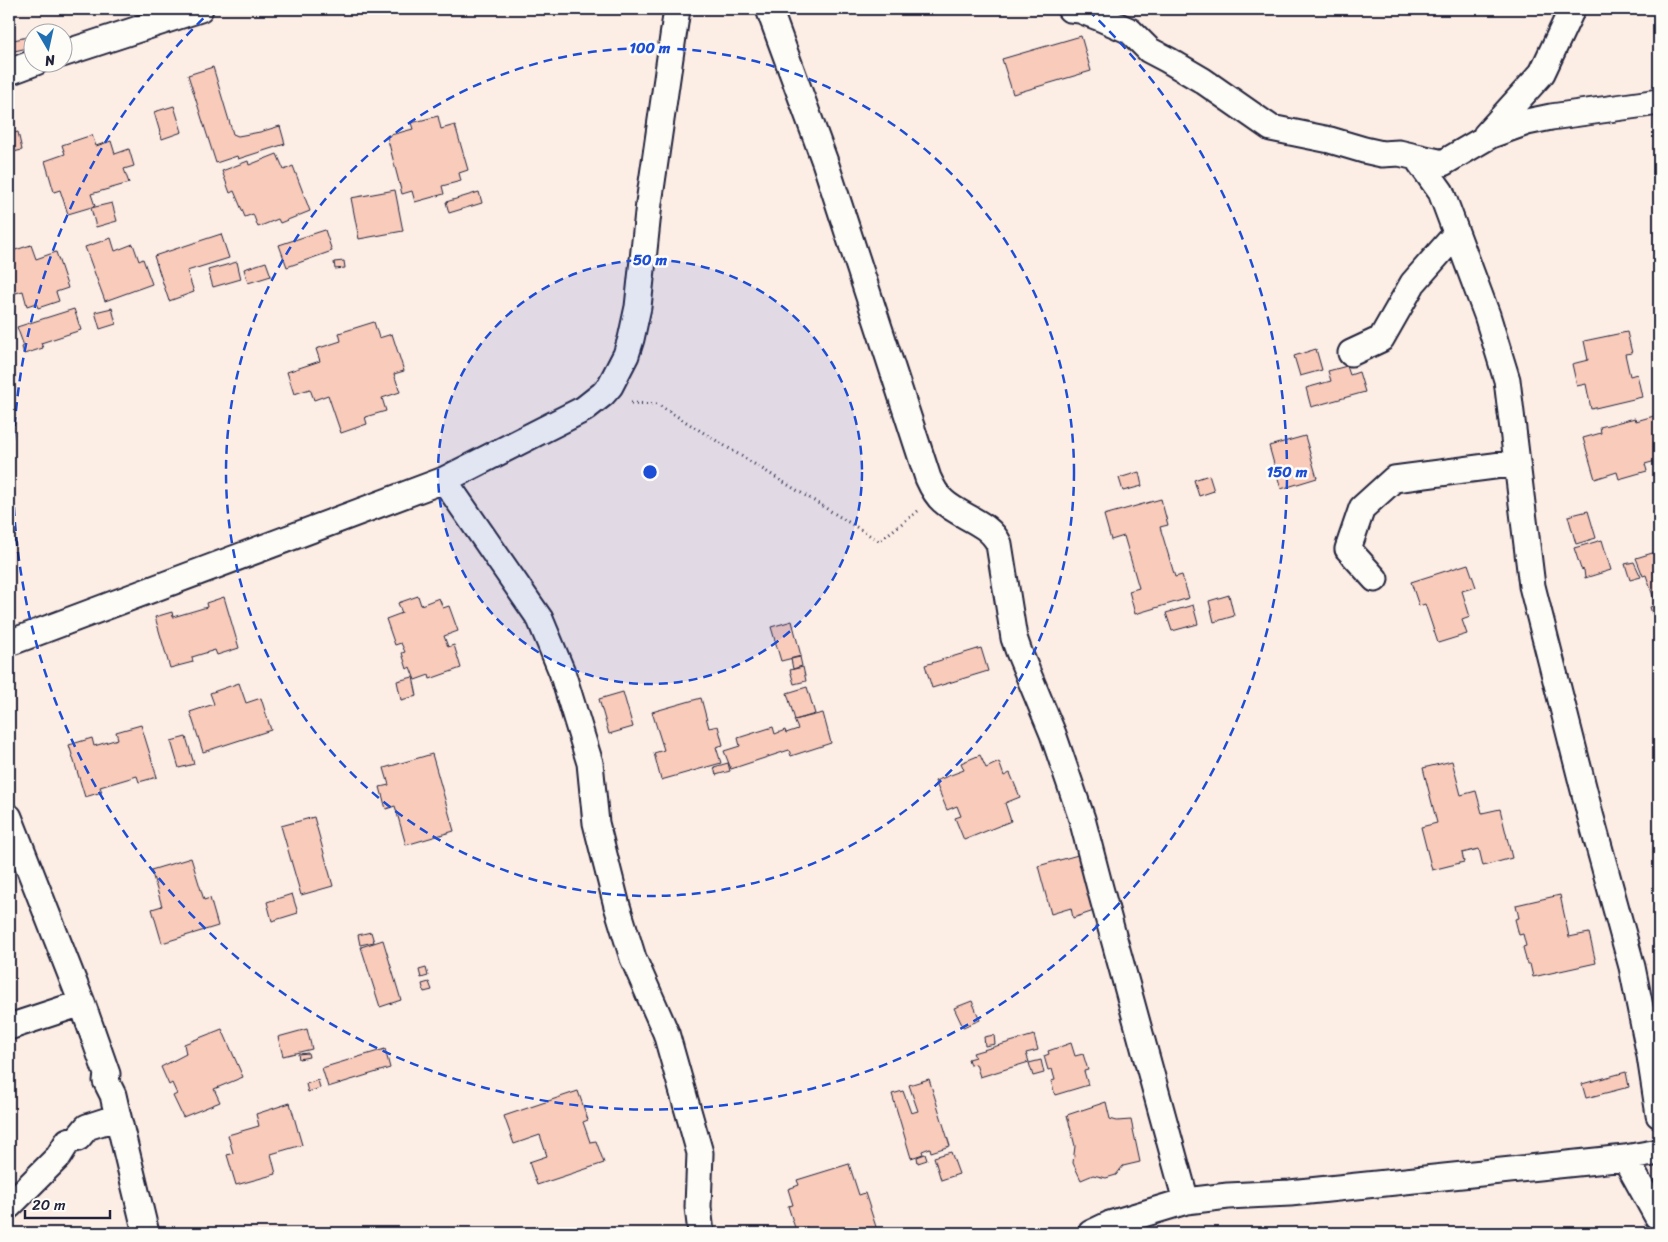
<svg xmlns="http://www.w3.org/2000/svg" width="1668" height="1242" font-family="Sriracha,sans-serif">
  <style>
    .building { fill: #f8cbbb; stroke: #22223b }
    .lines { fill: none; stroke-linecap: round; stroke-linejoin: round }
    .minor-casing { stroke: #22223b; stroke-width: 29 }
    .path { stroke: #22223b; stroke-width: 3; stroke-dasharray: 1 4; stroke-linecap: butt }
    .minor { stroke: #fdfcf7; stroke-width: 25 }
    .ring { fill: none; stroke: #1d4ed8; stroke-width: 2.5; stroke-dasharray: 9 6 }
    .centre { fill: #1d4ed8; stroke: #fdfcf7; stroke-width: 2.5 }
    .ring-label { font-size: 15px; text-anchor: middle; font-weight: bold; fill: #1d4ed8; stroke: #fdfcf7; stroke-width: 5; stroke-linejoin: round; paint-order: stroke }
  </style>
  <rect width="100%" height="100%" fill="#fcede5"/>
  <filter id="ink" filterUnits="userSpaceOnUse"><feTurbulence type="fractalNoise" baseFrequency=".02" numOctaves="2"/><feDisplacementMap in="SourceGraphic" scale="10" xChannelSelector="R" yChannelSelector="G"/><feConvolveMatrix kernelMatrix="1 2 1 2 8 2 1 2 1" color-interpolation-filters="sRGB"/></filter>
  <g filter="url(#ink)">
    <path class="building" d="M32,36v11l-22,5 -1,-11z
      M1081,36l10,35 -78,23 -11,-35z
      M213,67l20,67 5,2 22,-4 20,-6 5,18 -47,15 -1,-3 -21,7 -28,-88z
      M174,106l8,26 -20,7 -8,-27z
      M438,116l3,13 14,-4 13,45 -9,3 2,8 -19,5 2,8 -29,8 -3,-11 -10,3 -15,-58 26,-7 -2,-6z
      M18,132l4,18 -13,3v-19z
      M92,135l4,11 15,-5 4,13 14,-5 5,17 -10,3 5,14 -38,11 4,12 -27,8 -8,-24 -6,2 -9,-31 20,-7 -3,-9z
      M277,154l7,16 9,-4 17,45 -30,12 -2,-4 -20,8 -5,-13 -8,3 -11,-26 -4,2 -8,-22 26,-10 1,4z
      M395,190l8,41 -44,8 -8,-41z
      M479,192l3,11 -33,10 -3,-11z
      M112,203l5,18 -21,6 -5,-19z
      M325,230l7,21 -45,16 -8,-22z
      M221,234l8,24 -42,13 7,21 -25,9 -15,-45z
      M111,238l4,13 18,-7 6,17 4,-2 9,25 -47,17 -20,-54z
      M31,245l5,14 20,-7 12,36 -12,4 3,9 -21,7 -2,-5 -9,3 -4,-15 -14,4v-27l5,-1 -5,-15z
      M344,261l1,7 -10,1 -1,-7z
      M237,262l4,17 -28,8 -5,-17z
      M266,262l5,14 -23,7 -4,-14z
      M112,308l4,16 -16,5 -5,-17z
      M74,309l7,21 -40,13 2,5 -19,6 -2,-7 2,-1 -7,-19z
      M374,322l5,16 13,-4 12,37 -10,3 6,18 -18,6 4,13 -21,6 2,7 -26,9 -13,-38 -14,5 -4,-11 -16,5 -7,-22 33,-11 -4,-12 25,-8 -2,-8z
      M1627,332l5,21 -7,1 5,22 7,-2 5,23 -51,12 -5,-25 -9,2 -5,-22 16,-4 -4,-19z
      M1316,349l6,21 -22,6 -6,-20z
      M1347,366l3,9 9,-3 6,20 -54,15 -5,-19 25,-7 -3,-10z
      M1654,416l5,18v26l-14,4 2,7 -28,8 -2,-7 -22,7 -12,-41 18,-5 -1,-6 35,-9 1,3z
      M1305,436l12,42 -36,11 -12,-43z
      M1139,472l3,14 -19,5 -4,-13z
      M1209,475l5,16 -15,5 -5,-16z
      M1161,499l7,26 -8,2 15,50 7,-2 7,23 -54,16 -6,-23 10,-3 -15,-52 -13,4 -7,-25z
      M1588,511l8,27 -20,6 -8,-28z
      M1602,540l9,30 -26,8 -1,-8 -3,-1 -7,-21z
      M1659,551v80l-1,1 -8,-25 6,-2 -10,-30 -3,1 -7,-18z
      M1634,562l7,15 -11,3 -5,-16z
      M1468,564l8,23 -14,4 8,26 -8,3 5,14 -29,9 -13,-39 -6,2 -8,-24z
      M1229,595l5,21 -20,6 -5,-21z
      M418,596l3,9 18,-7 4,10 6,-2 9,25 -14,5 4,11 6,-2 7,23 -31,11 -1,-4 -14,5 -5,-13 -3,2 -5,-16 3,-1 -4,-9 -6,2 -9,-26 16,-6 -4,-10z
      M224,597l15,51 -22,7 -2,-5 -23,7 1,5 -23,6 -15,-51 17,-5 1,5 34,-10 -1,-4z
      M1193,605l5,19 -26,7 -6,-18z
      M792,621l9,35 -20,5 -10,-34z
      M981,648l7,23 -56,17 -7,-23z
      M800,657l2,9 -9,3 -2,-10z
      M803,667l3,14 -12,3 -4,-14z
      M413,677l4,19 -16,4 -4,-19z
      M239,683l7,20 15,-5 10,32 -68,22 -13,-40 24,-8 -4,-11z
      M807,687l8,27 -20,6 -8,-27z
      M623,692l10,35 -24,7 -10,-35z
      M701,698l8,30 9,-2 5,19 -7,2 5,16 -60,17 -7,-27 10,-3 -12,-38z
      M823,713l8,30 -40,13 -2,-6 -58,19 -7,-18 16,-5 -2,-8 35,-11 2,7 10,-4 1,3 12,-4 -4,-9z
      M141,725l16,52 -18,5 -2,-6 -37,11 2,5 -17,5 -16,-52 23,-7 2,8 24,-7 -2,-7z
      M186,737l8,27 -15,4 -8,-27z
      M432,754l22,77 -48,14 -11,-39 -9,3 -6,-22 9,-2 -5,-17z
      M980,755l6,13 13,-6 5,14 6,-3 10,24 -15,6 6,18 -47,19 -9,-22 6,-2 -4,-10 -10,4 -12,-29 29,-11 -3,-7z
      M1452,761l9,34 15,-4 6,22 18,-4 12,49 -29,8 -4,-17 -17,4 2,9 -32,8 -11,-43 16,-4 -14,-55z
      M728,763l2,8 -14,4 -2,-8z
      M314,817l19,69 -32,9 -20,-69z
      M1078,855l16,56 -21,7 -2,-10 -20,6 -13,-48z
      M191,858l13,42 6,-2 8,28 -56,17 -10,-34 10,-3 -11,-36z
      M292,894l6,19 -26,8 -5,-19z
      M1560,895l9,42 20,-4 7,30 -63,14 -3,-13h-3l-4,-17 3,-1 -3,-12 -4,1 -4,-16 4,-1 -3,-13z
      M371,932l3,10 -14,3 -2,-10z
      M383,940l18,60 -21,7 -19,-60z
      M426,968l2,8 -7,2 -2,-8z
      M429,982l3,8 -8,2 -2,-8z
      M972,1001l8,19 -17,7 -9,-19z
      M222,1029l21,48 -29,12 6,13 -37,15 -10,-21 4,-2 -5,-11 -3,2 -8,-18 25,-13 -2,-10z
      M307,1029l5,20 -29,7 -5,-19z
      M994,1035l1,9 -10,2 -1,-9z
      M1034,1035l4,15 -12,3 3,9 -49,15 -4,-13 -6,1 -2,-6 7,-2 -2,-4z
      M1071,1043l4,13 8,-2 5,16 -4,1 4,14 -33,10 -4,-14 4,-1 -3,-11 -4,1 -4,-14 5,-2 -1,-3z
      M385,1049l5,19 -62,19 -6,-19z
      M308,1053l1,4 -10,2 -1,-5z
      M1041,1060l3,13 -11,3 -4,-13z
      M1626,1072l3,15 -43,11 -4,-14z
      M929,1079l21,67 -19,6 -1,-4 -8,3 1,3 -12,4 -19,-64 11,-3 8,22 7,-2 -9,-26z
      M318,1080l2,8 -12,4 -2,-8z
      M578,1091l10,29 -5,2 7,20 6,-1 8,22 -67,22 -8,-23 18,-6 -7,-21 -26,9 -10,-28z
      M1106,1102l4,17 7,2 14,-1 9,42 -17,4 -7,9 -10,3 -13,-3 -12,5 -8,-17 2,-17 -8,-31z
      M290,1103l12,42 -31,9 5,20 -40,11 -9,-30 6,-2 -5,-18 31,-9 -3,-12z
      M951,1152l8,22 -18,6 -7,-23z
      M925,1154l2,6 -9,3 -1,-6z
      M849,1164l10,31 6,-2 13,40h-69l-2,-6 -11,4 -8,-25 5,-1 -5,-16 11,-4 -2,-5z"/>
    <g class="lines">
      <g class="minor-casing">
        <path id="minor" d="M769,9l56,153 103,316c4,9 8,17 15,23 17,16 46,21 56,43l15,94 5,14 34,82 29,85 18,69 86,313
          M1070,9l10,1 18,7 32,14 19,19 19,10 34,20 69,48 59,12 34,10 18,4 17,-1 17,4 25,35 46,123 20,65 25,206 58,228 42,153 18,89 9,59
          M62,54l138,-45
          M9,72l27,-10
          M1486,135l56,-62 30,-64
          M1416,157l27,6 48,-28 36,-13 24,-5 108,-15
          M1351,353l30,-14 32,-56 43,-49
          M444,480l96,139 22,53 28,91 6,60 21,83 16,52 33,75 34,120 -2,54 3,26
          M1375,579l-27,-30 14,-41 32,-29 123,-16
          M9,643l435,-163 140,-71 19,-15 7,-8 16,-31 5,-16 7,-32 11,-104 28,-194
          M9,817l73,186 25,71 -1,7 7,14 5,22 -31,10 -9,11 -10,3 -10,16 -49,49
          M9,1027l73,-24
          M118,1117l28,116
          M1625,1158l32,58
          M1091,1233l19,-9 76,-23 42,-5 62,-3 335,-35 34,-6"/>
      </g>
      <path class="path" d="M631,403l26,1 222,137 39,-30"/>
      <use href="#minor" class="minor"/>
    </g>
  </g>
  <circle cx="650" cy="472" r="212" fill="#1d4ed8" fill-opacity=".12"/>
  <g class="ring">
    <circle cx="650" cy="472" r="212"/>
    <circle cx="650" cy="472" r="424"/>
    <path d="M1088 10A637 637 0 1 1 212 10"/>
  </g>
  <circle cx="650" cy="472" r="8" class="centre"/>
  <g class="ring-label">
    <text x="650" y="53">100 m</text>
    <text x="650" y="265">50 m</text>
    <text x="1287" y="477">150 m</text>
  </g>
  <rect width="1668" height="1242" fill="none" stroke="#fdfcf7" stroke-width="30"/>
  <rect x="15" y="15" width="1638" height="1212" fill="none" stroke="#22223b" stroke-width="2" filter="url(#ink)"/>
  <g transform="translate(48 48) rotate(171)"><circle r="24" fill="#fdfcf7" stroke="#a5a5ac"/>
  <path d="M0-4L9 19L0 12L-9 19Z" fill="#1f6fb2"/>
  <text y="-8" font-size="14" font-weight="bold" text-anchor="middle" fill="#22223b">N</text>
  </g>
  <path d="M25 1210v8h85v-8" fill="none" stroke="#22223b" stroke-width="2.5"/>
  <text x="32" y="1210" font-size="15" fill="#22223b" stroke="#fdfcf7" stroke-width="4" paint-order="stroke">20 m</text>
</svg>
